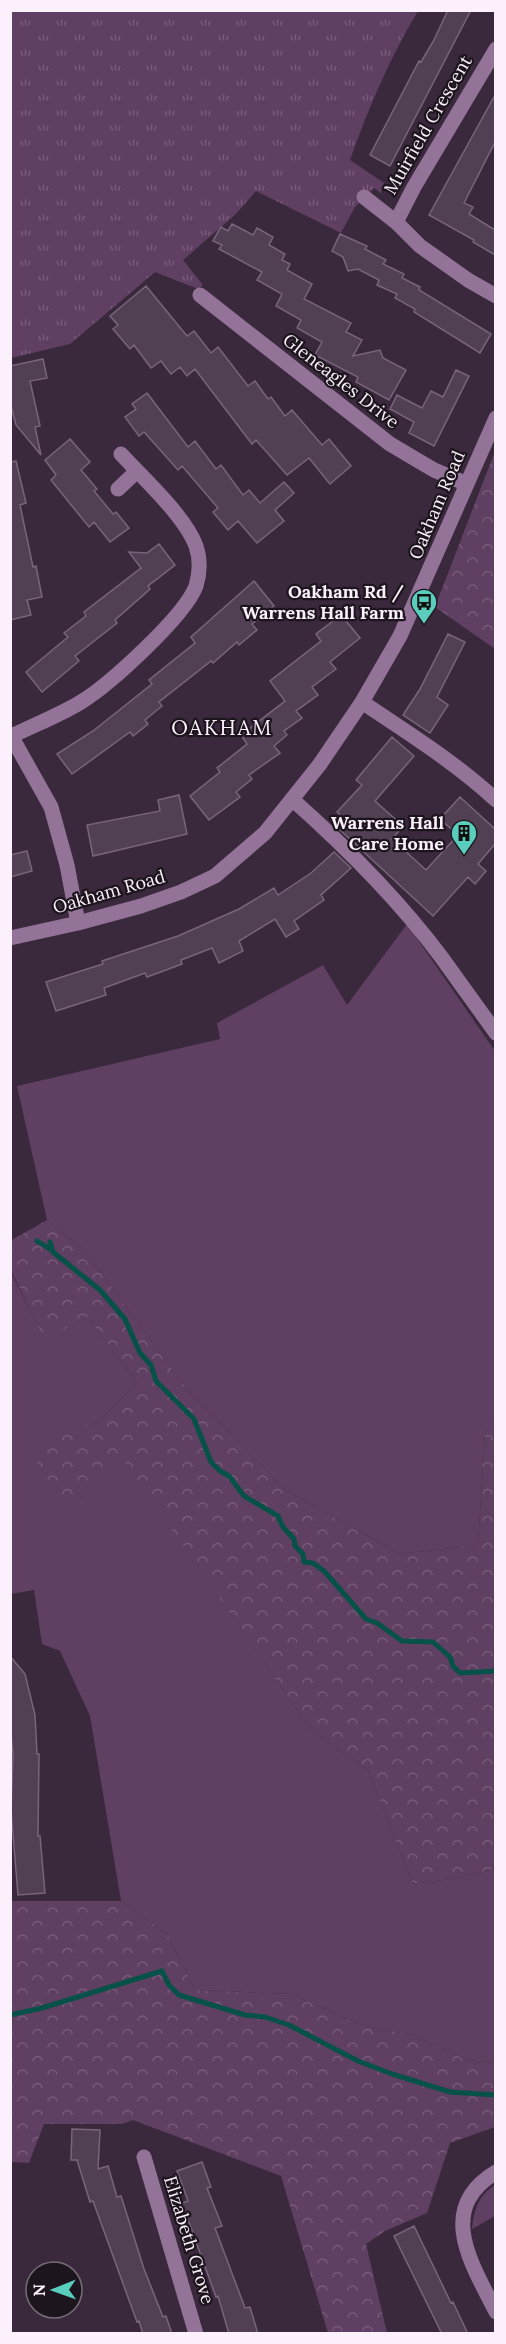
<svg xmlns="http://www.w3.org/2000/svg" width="506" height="2344" font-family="Lora,serif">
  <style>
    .grass { fill: #5f3f62 }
    .forest { fill: url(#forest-crowns) }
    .park { fill: url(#park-tufts) }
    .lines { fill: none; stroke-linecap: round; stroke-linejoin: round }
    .stream { stroke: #065249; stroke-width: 5 }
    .building { fill: #513f53; stroke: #79657b; stroke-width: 1.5 }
    .minor { stroke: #937397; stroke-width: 15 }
    .labels { text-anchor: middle; stroke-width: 4.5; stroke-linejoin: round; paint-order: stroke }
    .street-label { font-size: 18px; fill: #fcf0fd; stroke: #1c151d }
    .poi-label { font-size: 18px; font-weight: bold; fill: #fcf0fd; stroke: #1c151d; text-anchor: end }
    .quarter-label { font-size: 21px; letter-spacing: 1.5px; fill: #fcf0fd; stroke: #1c151d }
  </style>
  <defs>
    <pattern id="forest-crowns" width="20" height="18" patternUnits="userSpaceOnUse" patternTransform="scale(1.5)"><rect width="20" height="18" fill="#5f3f62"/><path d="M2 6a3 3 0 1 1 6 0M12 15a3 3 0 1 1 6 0" fill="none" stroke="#775b79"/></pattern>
    <pattern id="park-tufts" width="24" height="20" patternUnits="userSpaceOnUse" patternTransform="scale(1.5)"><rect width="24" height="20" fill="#5f3f62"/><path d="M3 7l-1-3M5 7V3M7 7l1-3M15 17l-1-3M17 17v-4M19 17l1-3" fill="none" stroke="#775b79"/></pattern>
  </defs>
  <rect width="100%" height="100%" fill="#3a293c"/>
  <path class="grass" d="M407,924l88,127 1,362 -11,21 -7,111 -78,9 -115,-64 -99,-102 -102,-138 -37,-30 -30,-134 203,-47 -3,-16 106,-58 24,40z
    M10,1270l34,69 43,-22 50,65 -39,41 -38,9 19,68 44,-42 188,272 57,40 45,114 38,-5 44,-10v194l-28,-3 -54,-25 -52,-10 -70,-31 -96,-4 -28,-56 -46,-33 -31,-185 -30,-65 -18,-7 -8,-54 -23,4z
    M495,2185v31l-23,13c2,-19 6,-33 23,-44z"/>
  <path class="forest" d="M495,451v198l-60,-42z
    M47,1220l37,30 102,138 99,102 115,64 78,-9 7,-111 10,-21v456l-44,10 -38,5 -45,-114 -57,-40 -188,-271 -44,41 -45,-14 4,-26 23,-29 37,-8 39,-41 -50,-65 -43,23 -33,-70 -1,-29z
    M11,1901h110l46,33 28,56 96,4 70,31 52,10 54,25 28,3v64l-45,16 -23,70 -42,18 -19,13 21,89h-59l-47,-157 -148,-56 -11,4h-78l-15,39 -18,-1z"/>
  <path class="park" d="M10,11h408c-28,46 -50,98 -68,149l34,23 -3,10 -7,-5 -19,19 -14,26 -85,-42 -20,23 -53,46 20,25 -5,4 -43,-17 -85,72 -59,14z"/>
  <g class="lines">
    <path class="stream" d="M37,1241l16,10
      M50,1242l3,10 47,38 25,29 15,34 11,12 5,16 38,38 17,43 9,9 9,5 15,20 34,20 5,11 11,12 1,7 8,8 1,8 9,1 11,8 42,48 11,4 25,18 31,1 17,15 3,9 7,7 36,-2
      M10,2015l32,-7 120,-37 7,14 10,10 66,20 20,2 24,8 69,36 34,13 58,18 46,3"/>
  </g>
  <path class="building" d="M448,10h23l-81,156 -20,-11 49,-94 2,1 13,-22z
    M495,95v47l-31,61 9,4 -4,7 26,16v25l-22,-13 1,-2 -45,-25z
    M232,224l21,11 4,-7 16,9 -4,8 16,9 -3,6 8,4 -3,6 25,14 -8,15 47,24 -5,9 16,8 -9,16 27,-6 3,8 23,12 -17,30 -33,-18 2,-5 -43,-22 7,-13 -25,-14 4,-8 -25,-14 6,-12 -25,-14 5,-8 -43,-23 3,-4 -9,-4 8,-14 7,4z
    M340,234l27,12 -2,3 21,11 -3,4 21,10 -2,4 18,9 -1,3 72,44 -11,19 -66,-41 1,-3 -20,-11 2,-4 -20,-9 2,-5 -21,-11 -10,2 -5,-14 -11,-6z
    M146,286l41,50 7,-5 17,22 7,-6 30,39 7,-5 13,18 3,-2 14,19 7,-6 30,35 7,-6 22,27 -21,18 -21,-26 -22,17 -31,-35 -4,4 -57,-75 -8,7 -7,-9 -9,7 -10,-13 -10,7 -17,-23 -4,4 -17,-20 5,-4 -8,-9z
    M43,359l4,19 -17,3 10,45 -5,1 6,28 -25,-30 -6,-23v-36z
    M456,370l13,6 -35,70 -25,-13 5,-11 -24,-13 7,-14 25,13 9,-17 12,6z
    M147,393l41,54 7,-6 21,28 5,-4 22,30 6,-5 11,13 24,-21 10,11 -19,17 9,11 -27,22 -19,-22 -10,9 -15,-18 5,-4 -36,-42 -4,4 -34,-38 -5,4 -14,-19 11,-8 -4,-5z
    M70,439l20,23 -9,8 16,19 -3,2 19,23 3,-2 13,16 -19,14 -16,-20 -5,5 -38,-47 5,-5 -11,-15z
    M16,461l10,42 -6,2 13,62 3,-1 6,31 -15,3 4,15 -21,5v-158z
    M159,544l16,21 -27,21 2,3 -35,31 2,3 -42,33 4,5 -37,31 -16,-20 42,-35 -4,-4 22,-17 -2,-4 57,-44 -12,-16 18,1z
    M254,581l20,25 -22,18 5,6 -18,15 -2,-3 -24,21 -2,-2 -52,41 3,4 -17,14 3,4 -15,12 -3,-4 -58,42 -15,-20 36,-23 59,-47 -3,-4 46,-37 -4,-6z
    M341,615l19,23 -30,24 6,7 -24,18 6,8 -22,16 6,7 -18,13 3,4 -13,11 6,7 -31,22 3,4 -16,13 4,5 -31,23 -19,-24 30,-24 -3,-4 30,-24 -6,-9 44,-34 -15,-20 51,-40 -5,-7z
    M448,634l17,8 -28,55 11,8 -18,28 -27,-18 17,-26z
    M392,737l22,19 -39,45 28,25 -11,13 34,31 32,-35 -18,-16 20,-22 35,32v15l-17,20 8,7 -11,13 -7,-7 -35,39 -93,-86 8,-8 -11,-10 25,-27 -6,-5z
    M179,795l8,39 -94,22 -6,-31 73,-14 -2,-11z
    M27,851l5,20 -22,6v-22z
    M334,852l17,16 -30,27 3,5 -30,21 5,8 -13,8 -11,-18 -36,22 4,10 -24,12 -7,-15 -31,12 1,4 -16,6 -19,7 -2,-4 -41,15 2,7 -50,16 -10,-29 57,-18 -1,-3 76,-25 61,-27 35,-21 4,7 33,-22z
    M10,1656l15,18 10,41 2,39h2l-1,82h2l5,57 -27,2 -7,-85 2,-56 -3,-33z
    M72,2129l28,1 -2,39 10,-3 9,31 4,-1 23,73 19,48 3,-1 6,18h-29l-4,-13 -2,1 -44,-121 -3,1 -13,-42h-6z
    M202,2162l9,25 -4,1 15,38 -7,2 30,80 5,-1 8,27h-29l-11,-38 -2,1 -34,-94 6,-2 -11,-30z
    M414,2226l37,77 2,-1 15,32h-26l-48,-98z"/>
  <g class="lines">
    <path class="minor" d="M364,197l32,25 24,24 48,34 28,16
      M396,222l18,-35 82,-138
      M200,295l190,149 44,26 33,14
      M118,489l19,-18
      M362,702c46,31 93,60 134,98
      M10,734l41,73 16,58 11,58
      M12,736c22,-11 48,-21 69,-34 28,-17 104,-86 115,-116 4,-13 4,-28 0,-40 -11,-30 -53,-68 -75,-92
      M293,800c54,48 106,100 149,158 18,25 36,50 54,75
      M10,938l68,-15 63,-17 40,-14 34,-16 50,-43 55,-69 42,-62 38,-66 96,-218
      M144,2157l52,177
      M496,2172c-61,37 -24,92 0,140"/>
  </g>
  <defs>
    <g id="bus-pin" transform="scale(1.35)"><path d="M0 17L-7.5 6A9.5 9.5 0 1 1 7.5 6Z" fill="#5acebd" stroke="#1c151d"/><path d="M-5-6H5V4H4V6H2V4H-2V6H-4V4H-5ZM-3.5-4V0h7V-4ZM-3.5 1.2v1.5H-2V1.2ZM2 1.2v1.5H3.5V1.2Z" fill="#111"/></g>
    <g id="building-pin" transform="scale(1.35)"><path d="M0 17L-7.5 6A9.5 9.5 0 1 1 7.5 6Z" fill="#5acebd" stroke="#1c151d"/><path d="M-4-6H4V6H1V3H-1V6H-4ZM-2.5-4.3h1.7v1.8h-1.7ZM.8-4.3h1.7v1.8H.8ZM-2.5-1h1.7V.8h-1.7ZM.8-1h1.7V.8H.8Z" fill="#111"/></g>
  </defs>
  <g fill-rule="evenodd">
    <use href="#bus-pin" x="424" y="602"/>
    <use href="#building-pin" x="464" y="833"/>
  </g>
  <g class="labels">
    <g class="street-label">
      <text transform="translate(428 125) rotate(-60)" y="6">Muirfield Crescent</text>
      <text transform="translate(341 381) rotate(38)" y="6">Gleneagles Drive</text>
      <text transform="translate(437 505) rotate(-67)" y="6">Oakham Road</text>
      <text transform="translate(109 892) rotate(-16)" y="6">Oakham Road</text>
      <text transform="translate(189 2240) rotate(73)" y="6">Elizabeth Grove</text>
    </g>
    <g class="poi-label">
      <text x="404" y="598">Oakham Rd /<tspan x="404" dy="21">Warrens Hall Farm</tspan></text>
      <text x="444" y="829">Warrens Hall<tspan x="444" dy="21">Care Home</tspan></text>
    </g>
    <g class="quarter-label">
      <text x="222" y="735">OAKHAM</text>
    </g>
  </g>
  <rect width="506" height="2344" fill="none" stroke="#fcf0fd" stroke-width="24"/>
  <g transform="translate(54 2290) rotate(269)"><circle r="28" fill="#1c151d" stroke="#766d77" stroke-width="1.5"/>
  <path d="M0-4.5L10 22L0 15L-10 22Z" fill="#5acebd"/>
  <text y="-9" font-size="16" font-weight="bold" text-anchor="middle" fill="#fcf0fd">N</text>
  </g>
</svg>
